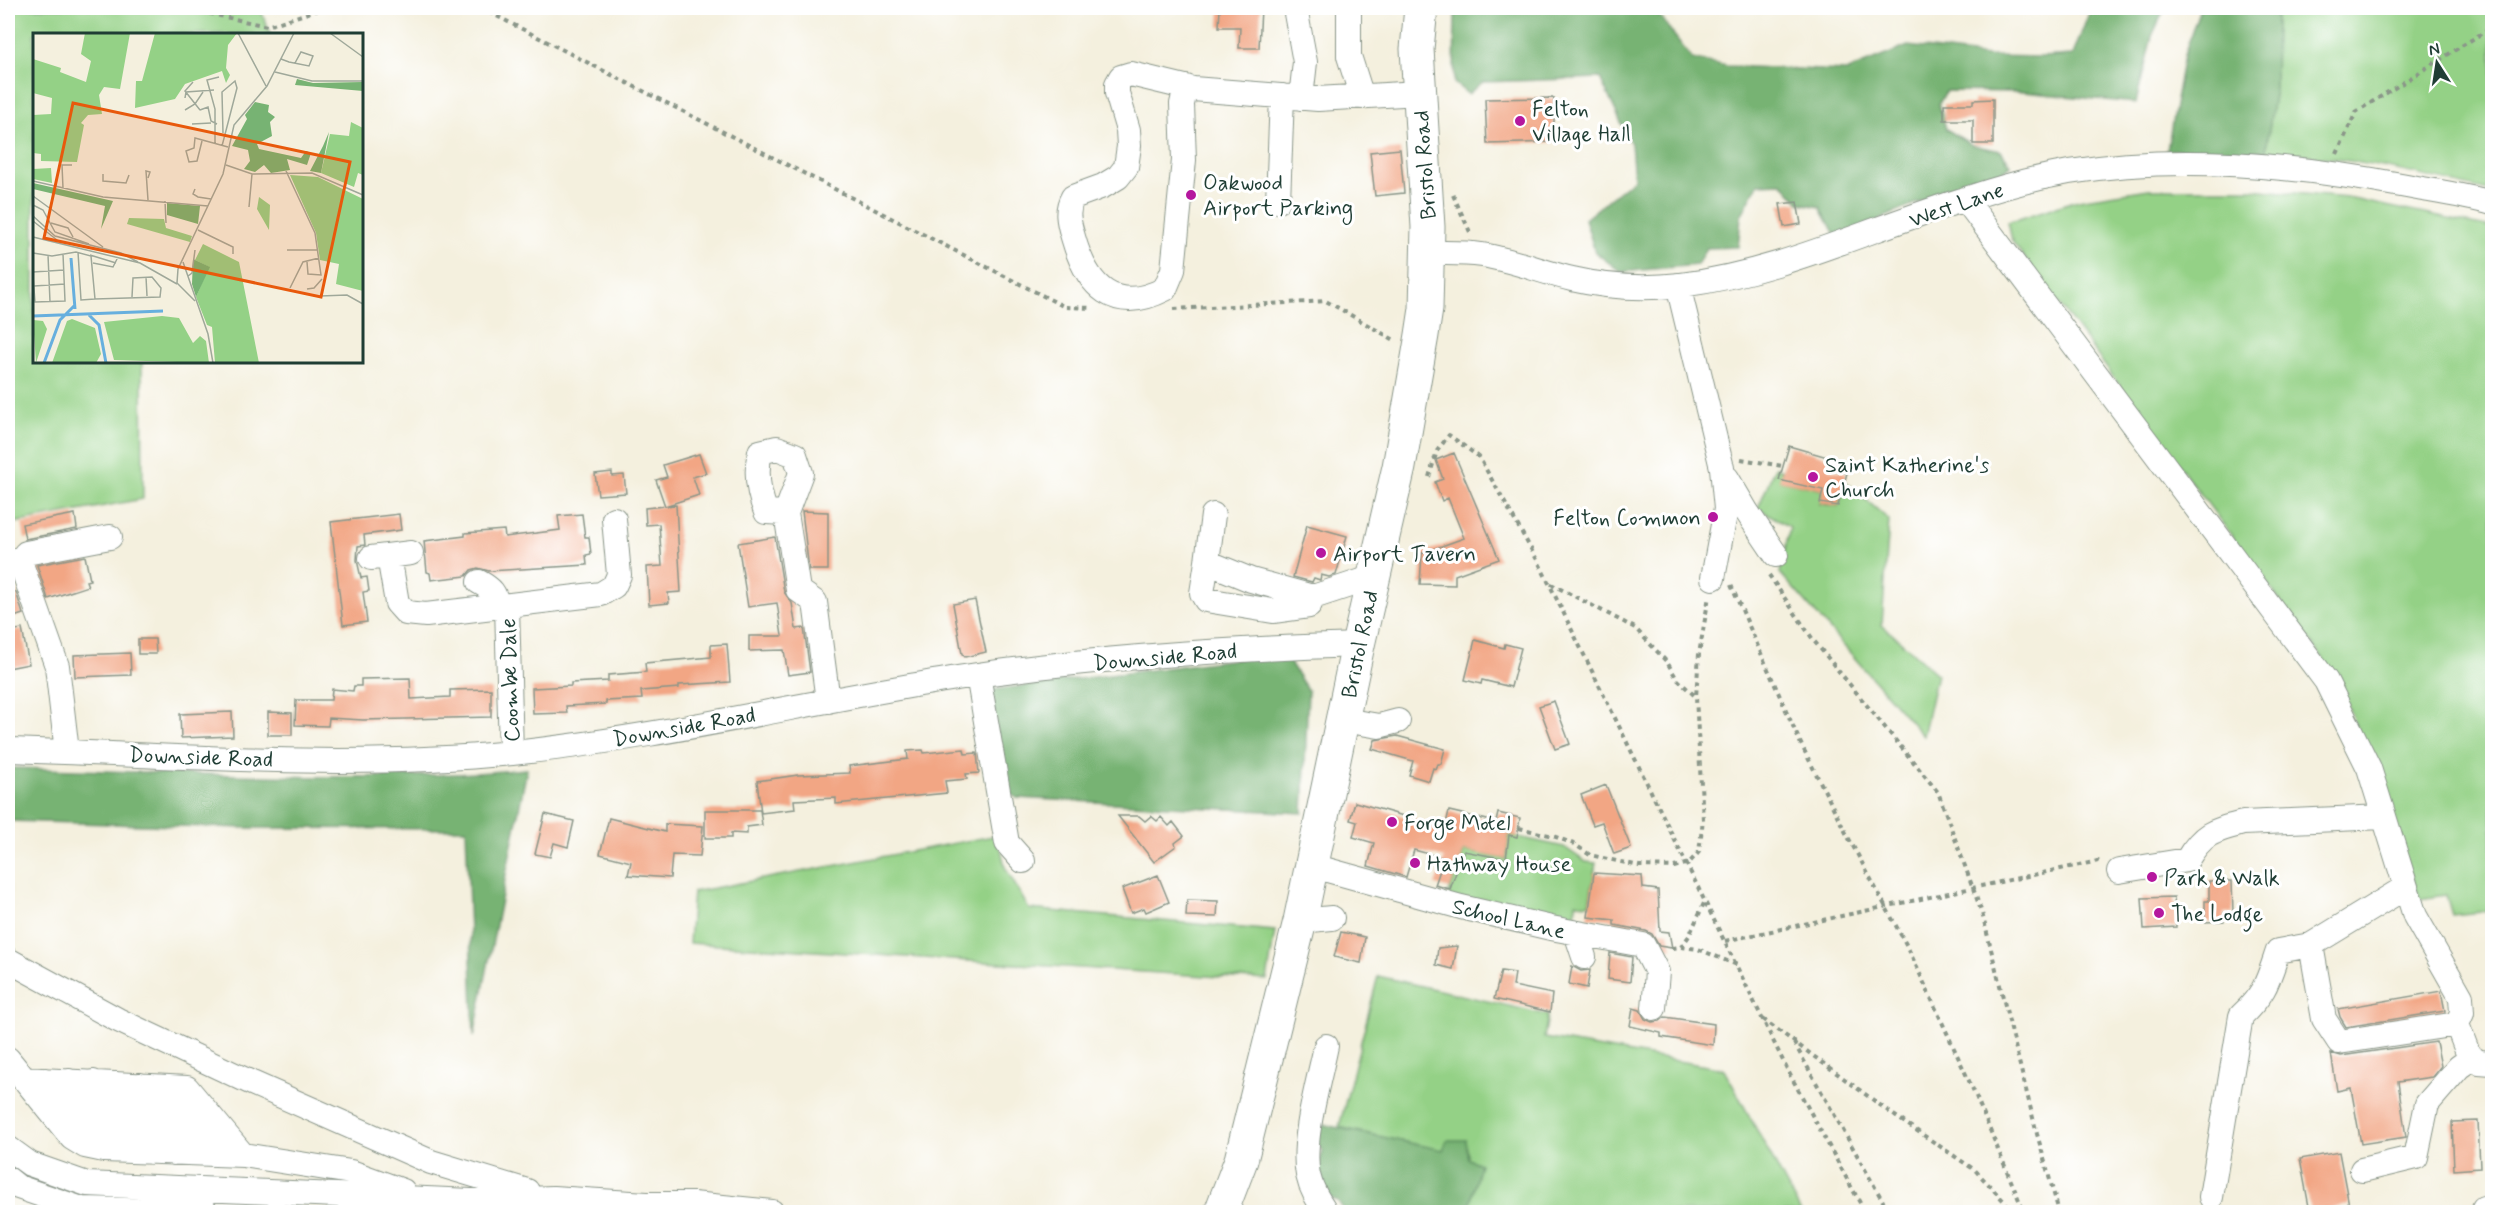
<svg xmlns="http://www.w3.org/2000/svg" width="2500" height="1220" font-family="Mynerve,sans-serif">
  <style>
    .green { fill: #94d186; stroke: #5a875d; stroke-width: 1.5 }
    .forest { fill: #77b373; stroke: #4b7854; stroke-width: 1.5 }
    .building { fill: #f2a684 }
    .lines { fill: none; stroke-linecap: round; stroke-linejoin: round }
    .minor-casing { stroke: #8a9689; stroke-width: 26 }
    .highway-casing { stroke: #8a9689; stroke-width: 35 }
    .path { stroke: #8a9689; stroke-width: 4; stroke-dasharray: 4.5 4.5; stroke-linecap: butt }
    .minor { stroke: #fff; stroke-width: 24 }
    .highway { stroke: #fff; stroke-width: 33 }
    .poi-dot { fill: #b5179e; stroke: #fff; stroke-width: 2 }
    .labels { text-anchor: middle; stroke-width: 6; stroke-linejoin: round; paint-order: stroke }
    .poi-label { font-size: 22px; fill: #1f3d34; stroke: #fff; text-anchor: start }
    .street-label { font-size: 22px; fill: #1f3d34; stroke: #fff }
    .inset-river { fill: none; stroke: #67afde; stroke-width: 3 }
    .inset-road { fill: none; stroke: #9fa89a; stroke-width: 1.5 }
    .view { fill: #e8590c; fill-opacity: 0.15; stroke: #e8590c; stroke-width: 3 }
    .inset-edge { fill: none; stroke: #1f3d34; stroke-width: 3 }
  </style>
  <rect width="100%" height="100%" fill="#fff"/>
  <filter id="ink" filterUnits="userSpaceOnUse"><feTurbulence type="fractalNoise" baseFrequency=".0167" numOctaves="2"/><feDisplacementMap in="SourceGraphic" scale="12" xChannelSelector="R" yChannelSelector="G"/><feConvolveMatrix kernelMatrix="1 2 1 2 8 2 1 2 1" color-interpolation-filters="sRGB"/></filter>
  <filter id="wash" filterUnits="userSpaceOnUse"><feTurbulence type="fractalNoise" baseFrequency=".008" numOctaves="4" result="noise"/><feDisplacementMap in="SourceGraphic" scale="24" xChannelSelector="R" yChannelSelector="G"/><feGaussianBlur stdDeviation="1.35" result="paint"/><feColorMatrix in="noise" values="0 0 0 0 0 0 0 0 0 0 0 0 0 0 0 0 0 1.4 0 .05"/><feComposite in="paint" operator="in"/></filter>
  <g filter="url(#wash)">
    <rect width="100%" height="100%" fill="#f4f0de"/>
    <path class="green" d="M8,8h252l10,26h-236v328h108l1,137 -135,25z
      M2276,8h216v184c-74,-18 -149,-36 -226,-41l9,-63z
      M2149,189h102l97,9 144,30v683l-40,4 -6,-20 -26,4 -83,-222 -325,-436 -4,-19 70,-22z
      M1775,467l7,3 -2,10 43,10 -3,14 18,2 7,-25 44,39 -7,105 55,49 -14,62 -143,-163 10,-46 -32,-19z
      M998,835l7,32 24,42 246,22 -8,49 -578,-37 4,-51z
      M1509,835l55,12 22,15 10,1 -7,41 -13,-1 -1,22 -128,-26 17,-48 42,8z
      M1378,976l170,39 -4,23 180,31 77,143h-333l2,-11 -4,-48 -23,-2 -104,-24z"/>
    <path class="forest" d="M1455,8h227l-24,6 34,45 35,7 119,5 62,-25 79,10 55,1 31,-2 18,-47h74l-13,28 -16,67 -113,-11 -77,-1 -7,13 7,25 26,16 29,6 10,14 -16,13 -46,11 -112,49 -17,-31 -20,-4 -18,-20 -24,1 -17,32 -3,31 -32,1 -9,17 -76,7 -26,-20 -10,-33 49,-40 -3,-35 -31,-66 -117,4 -15,12 -14,-11z
      M2200,8h76l-1,80 -9,63 -99,-1 17,-95z
      M1284,653l24,38 -5,122 -286,-15 -14,-9 -11,-99z
      M8,768c172,4 347,17 519,1l-53,267 -8,-207 -219,-1 -239,-7z
      M1325,1125l118,25 4,-10h19l2,19 12,5 -12,48h-123l-7,-11 -8,-3 -8,-13 -4,-18 5,-16 -7,-9 2,-14z"/>
    <g id="blocks">
      <path class="building" d="M1220,8h41l-2,40h-20l1,-21h-21z
        M1554,98v44l-67,2 -2,-45z
        M1993,99v45h-20v-24h-29v-16h29v-4z
        M1400,149l4,44 -29,3 -5,-44z
        M1797,202l4,22 -17,3 -4,-23z
        M1789,446l42,12 -3,11 19,4 -9,33 -18,-3 3,-13 -44,-10z
        M1454,453l45,106 -44,16v10l-35,-1 2,-31 42,-15 -16,-40 -6,3 -7,-19 8,-3 -7,-19z
        M699,454l7,19 -13,4 6,18 -34,11 -9,-26 11,-3 -4,-12z
        M612,472v4l12,-1 2,18 -28,2 -3,-21z
        M676,505l5,87 -13,1 1,10 -20,2 -2,-38 15,-1 -3,-42 -13,1 -1,-17z
        M802,511l26,1v58h-19z
        M75,514l2,15 -52,10 -3,-15z
        M399,514l2,16 -37,5 1,10 -7,1 -1,14 4,18 6,-1 2,14 -6,1 4,30 -24,3 -12,-103z
        M582,514l3,23h4l2,17 -5,1 1,10 -98,6 -11,-3 -7,2 -5,6 -35,4 -1,-7 -3,-1 -3,-31 41,-5v-3l39,-3 1,7 55,-7 -2,-14z
        M1307,525l40,11 -11,39 -7,2 -8,-2 -1,5 -6,-2 -2,4 -19,-5z
        M775,537l9,55 8,11 4,26 8,-1 6,44 -22,3 -4,-25 -35,1v-15h33l-5,-33 -29,4 -10,-64z
        M85,556l5,24 -4,1 2,5 -40,13 -11,-34z
        M16,592l7,22 -9,3 -6,-23z
        M975,600l11,52 -21,5 -3,-3 -9,-50z
        M22,629l7,35 -21,4v-37z
        M138,639h17l1,15h-18z
        M1475,640l29,8 1,-4 16,4 -10,39 -29,-7 -1,4 -16,-4z
        M727,644l3,38 -51,3v3l-38,3 1,8 -36,2v3l-40,2 1,7 -34,1 -1,-26 39,-2v-3l37,-2v-6l38,-3 -1,-9 66,-6v-12z
        M130,653l1,22 -56,2 -1,-22z
        M410,678l1,21 39,-2v-7l41,-1v28l-128,3 -34,-2 -1,8 -33,-1 1,-25h35l1,-11 21,2 1,-5h7v-7z
        M1554,701l16,43 -15,5 -16,-43z
        M232,712l1,24 -52,2 -1,-24z
        M268,712l24,1v22h-24z
        M1397,736l48,13 -4,15h-3l-2,5 -3,-1 -4,13 -20,-6 4,-14 -41,-12 3,-9z
        M964,749l1,5 12,-1 2,20 -13,1 1,5 -22,2 2,12 -111,11v-6l-42,2 1,9 -34,4 -4,-32 41,-6 52,-2 -1,-7 59,-7 -1,-8 16,-1 1,3z
        M1606,785l25,63 -17,6 -12,-32 -9,3 -12,-30z
        M1355,802l90,26 4,-17 47,11 2,-9 22,5 -3,19 -8,-2 -3,24 -42,-8 -14,38 -15,-4 9,-27 -30,-8 -8,27 -38,-11 6,-23 -21,-6 4,-15 -7,-2z
        M705,810h55l2,15 -15,2v7l-16,-1v5h-26z
        M545,814l29,7 -6,26 -14,-4 -4,14 -15,-3z
        M1118,816h21l6,5 6,-5 6,5 4,-4 8,9 4,-4 11,14 -9,7 1,3 -22,16z
        M609,818l56,14v-8l38,2 -3,30 -28,-1 -2,23 -42,-3 3,-13 -31,-8z
        M1594,873l48,3 1,12 15,2 2,41 9,1 3,16 -13,-2 -7,-12 -6,-3 -32,-6v-5l-26,-3z
        M1158,875l11,27 -23,10 -2,-4 -13,5 -9,-24z
        M2209,881h23l1,32h-9v8l-19,1v-21h4z
        M2174,897l2,30 -32,2 -2,-31z
        M1187,900l31,1 -1,16 -31,-1z
        M1341,932l24,5 -4,26 -27,-6z
        M1457,946l-4,23 -17,-4 2,-17z
        M1610,953l22,4 -2,25 -22,-3z
        M1572,966l9,5 9,-1 -3,18 -18,-4z
        M1501,971l14,2 -2,13 39,8 -2,18 -56,-13z
        M2441,991l4,20 -99,16 -6,-10 -2,-8z
        M1633,1008l7,2 5,9 7,3 8,-1 5,-4 49,7 -1,21 -52,-8v-4l-31,-7z
        M2436,1042l5,24 -9,11 -34,5 8,55 -45,7 -10,-56 -14,3 -6,-38 10,3z
        M2478,1121l2,47 -26,2 -2,-48z
        M2339,1152l10,53 -39,7 -10,-53z"/>
    </g>
  </g>
  <g filter="url(#ink)">
    <use href="#blocks" fill-opacity="0" stroke="#8a9689" stroke-width="1.5"/>
    <g class="lines">
      <g class="minor-casing">
        <path id="minor" d="M1295,8l10,54 -4,36
          M1349,8v48l13,41
          M1186,87l-4,17 2,56 -11,110 -8,19c-51,26 -78,-2 -92,-52 -4,-14 -8,-26 0,-40l30,-11 15,-9 8,-10 3,-21 -1,-16 -11,-37v-9l4,-7 10,-3 62,15 125,10 101,-6
          M1965,199l361,482 43,87 46,148 46,81 1,16 -5,11 -118,18 -15,-23 -13,-74
          M1278,201l4,-105
          M1428,253c18,0 36,-1 54,2 31,5 60,17 90,24 34,8 74,10 109,6 103,-13 190,-58 288,-87 33,-11 66,-20 100,-26 111,-18 223,-7 332,13 31,6 62,10 91,18
          M1678,285l44,183 4,41 -13,69
          M1727,478l20,34 29,43
          M786,513l15,-40 -6,-18 -18,-7 -17,4c-5,21 -2,40 6,60l20,1 12,77 17,12 13,99
          M1213,515l-6,47 44,18 62,17 61,-20
          M389,556l8,47 9,10 20,2 175,-21 13,-8 5,-11 -5,-56
          M371,558l40,-5
          M1207,562l-5,31 4,7 67,11 36,-5 4,-9
          M479,582c13,7 16,11 19,25
          M507,606l4,147
          M978,675l29,168 16,18
          M1343,720l36,6 19,-5
          M8,750c166,5 338,20 504,3 156,-16 310,-55 465,-78 126,-18 254,-26 381,-30
          M67,752l-10,-86 -35,-99v-9l4,-5 84,-16
          M1313,866l148,41 90,21 92,17 14,27 -3,36
          M2119,871l68,-11c16,-27 26,-29 56,-37l141,-6
          M1300,921l32,-3
          M1576,933l8,24
          M8,960l110,60 134,63 179,79 96,29
          M2457,1024l12,32 10,6 13,1
          M8,1059l64,79 13,8 19,4 139,5 108,17 52,19
          M23,1079l164,9 56,67
          M45,1080l58,69
          M69,1081l58,70
          M93,1082l57,70
          M116,1084l58,69
          M140,1085l57,68
          M164,1087l56,67
          M8,1148l22,16 57,20 384,17 82,-3 94,6h46l79,8
          M2362,1170l54,-13 11,-53 32,-37 13,-9
          M8,1179l10,8 64,22 124,3
          M2211,1197l30,-181c25,-24 26,-33 37,-65l33,-6 95,-58
          M2484,1208l8,-2
          M1326,1212c-8,-12 -15,-23 -18,-37 -7,-34 11,-94 18,-129"/>
      </g>
      <g class="highway-casing">
        <path id="highway" d="M1221,1212l20,-52 59,-239 58,-276 41,-178 23,-132 4,-26 2,-82 -11,-178 4,-41"/>
      </g>
      <path class="path" d="M183,8l84,18 57,-18
        M481,8l584,299 27,1
        M2337,154l19,-42 136,-85
        M1453,195l17,37
        M1174,309l152,-8 70,40
        M1741,459l42,7
        M1429,477l8,-26 12,-16 30,22 61,108 248,506 77,141
        M1769,575l45,66 124,151 44,121 55,221 22,78
        M1551,584l84,44 32,34 10,17 19,18
        M1731,585l69,157 47,93 61,113 67,146 49,118
        M1519,828l34,8 21,8 16,11 49,11 35,1 15,-4 10,-11 4,-32 -7,-123 3,-43 10,-58
        M1725,941l373,-80 4,2
        M1681,947l17,2 39,16
        M1672,948l9,-1 8,-11 16,-35
        M1763,1019l132,97 80,54 39,42
        M1794,1043l95,169"/>
      <use href="#minor" class="minor"/>
      <use href="#highway" class="highway"/>
    </g>
  </g>
  <g class="poi-dot">
    <circle cx="1520" cy="121" r="6"/>
    <circle cx="1191" cy="195" r="6"/>
    <circle cx="1813" cy="477" r="6"/>
    <circle cx="1713" cy="517" r="6"/>
    <circle cx="1321" cy="553" r="6"/>
    <circle cx="1392" cy="822" r="6"/>
    <circle cx="1415" cy="863" r="6"/>
    <circle cx="2152" cy="877" r="6"/>
    <circle cx="2159" cy="913" r="6"/>
  </g>
  <g class="labels">
    <g class="poi-label">
      <text x="1532" y="116">Felton<tspan x="1532" dy="25">Village Hall</tspan></text>
      <text x="1203" y="190">Oakwood<tspan x="1203" dy="25">Airport Parking</tspan></text>
      <text x="1825" y="472">Saint Katherine's<tspan x="1825" dy="25">Church</tspan></text>
      <text x="1701" y="525" text-anchor="end">Felton Common</text>
      <text x="1333" y="561">Airport Tavern</text>
      <text x="1404" y="830">Forge Motel</text>
      <text x="1427" y="871">Hathway House</text>
      <text x="2164" y="885">Park &amp; Walk</text>
      <text x="2171" y="921">The Lodge</text>
    </g>
    <g class="street-label">
      <text transform="translate(1424 165) rotate(-94)" y="8">Bristol Road</text>
      <text transform="translate(1956 204) rotate(-19)" y="8">West Lane</text>
      <text transform="translate(1359 644) rotate(-78)" y="8">Bristol Road</text>
      <text transform="translate(1165 656) rotate(-5)" y="8">Downside Road</text>
      <text transform="translate(509 680) rotate(-92)" y="8">Coombe Dale</text>
      <text transform="translate(684 726) rotate(-10)" y="8">Downside Road</text>
      <text transform="translate(201 756) rotate(2)" y="8">Downside Road</text>
      <text transform="translate(1509 918) rotate(13)" y="8">School Lane</text>
    </g>
  </g>
  <g transform="translate(33 33)">
    <rect width="330" height="330" fill="#f4f0de"/>
    <path d="M52,0h45l-10,56 -16,-2 -5,8 3,19 -14,1 -7,8 3,2 -7,37 -36,-1v-7l-8,-1v-38l18,-1 1,-16 -19,-5v-34l28,9 -1,4 26,10 5,-21 -10,-7zM122,0h82l-9,12 -2,23 4,7 -4,8 -4,-12 -37,13 -10,15 -40,9 1,-27h6zM318,89l12,6v47l-5,-2 -4,14 -33,-14 9,-39 19,2zM18,135l1,15 -19,-4v-10zM257,142l28,2 45,22v92l-27,-7 3,-20 -19,-4 -4,-27zM226,164l11,8 -1,25 -12,-21zM96,185l35,1 2,9 26,8 -2,6 -63,-18zM170,211l36,18 20,101h-44l-3,-36 -5,-2 -11,-28 13,-30 -14,-7zM129,283l17,2 14,25 7,-7 6,5 3,22 -95,-3 -10,-38zM39,286l23,9 6,26 -5,9h-44l15,-42zM0,287l10,1 4,8 -11,34z" fill="#94d186"/>
    <path d="M264,46l16,4 50,-1v9l-68,-6zM222,69l14,3 -1,7 7,5 -5,5 2,14 -15,8 2,5 42,9 5,-7 5,2 -4,12 -20,-6 3,11 -19,3 -7,-8 -9,7 -11,-3 6,-8 -2,-11 -16,-4 15,-27 -2,-4zM296,99l-8,41 -11,-2 13,-25zM0,150l80,18 -12,28 4,-23 -72,-17zM134,170l33,3 -2,18 -31,-9zM160,226l17,8 -14,30 -4,-13z" fill="#77b373"/>
    <path class="inset-river" d="M38,225l4,51M56,282l10,10 7,38M0,283l130,-5M11,330l16,-43 14,-14"/>
    <path class="inset-road" d="M205,0l28,53M297,0l33,24M248,26l8,3 20,4 4,-10 -12,-4 -6,11M242,39l37,9h51M160,49l-8,9 15,19M152,65l1,-6 28,-2M152,77l10,-6 8,-12M167,77l8,-3 3,14 6,3M159,91l19,-1M169,108l-5,20 -8,1 -3,-11 8,-3 1,-10 33,9M182,111v-35l-8,-29 12,-3M189,113l15,-58 -2,-7 -13,11 1,41M193,132l26,9 60,-1 51,22M253,138l29,62 6,42 -13,-1 -1,-12M70,141v7l23,2 3,-8M115,145l2,-6 -4,-1 2,29M0,148l70,16 105,9M30,155l-1,-23h10M162,156l-2,5 5,3 13,2M0,163l70,51M132,168l1,22M0,172l10,5 12,22 34,12M216,174l3,-33M0,183l22,20 66,17 17,9M0,188l24,19M18,190l17,5 5,9M165,197l35,17v7M0,204l107,26 37,21M254,217h31M45,219l3,48 14,-1M0,220l19,3 24,-4 15,4 4,43 65,-2 1,-9 -9,-11 -19,1 -1,19M15,222l2,47M57,222l26,8M150,229l25,72 5,29M60,230l20,4 5,-10M0,239l31,-2M0,243l2,26 30,-1 -2,-47M155,243l4,-3 3,-23M113,244l1,19M1,253l31,-2M257,255l13,-26 16,-4M274,256l7,-1 8,-9M287,263l27,-1 16,9M162,268l-18,-18 1,-14 45,-95 11,-49 33,-39 27,-53"/>
    <path class="view" d="M40,70l277,59 -29,135 -277,-59z"/>
    <rect width="330" height="330" class="inset-edge"/>
  </g>
  <rect width="2500" height="1220" fill="none" stroke="#fff" stroke-width="30"/>
  <g transform="translate(2437 63) rotate(348)" stroke="#ffffff" stroke-width="4.5" paint-order="stroke">
  <path d="M0-4.5L10 22L0 15L-10 22Z" fill="#1f3d34"/>
  <text y="-9" font-size="16" font-weight="bold" text-anchor="middle" fill="#1f3d34">N</text>
  </g>
</svg>
